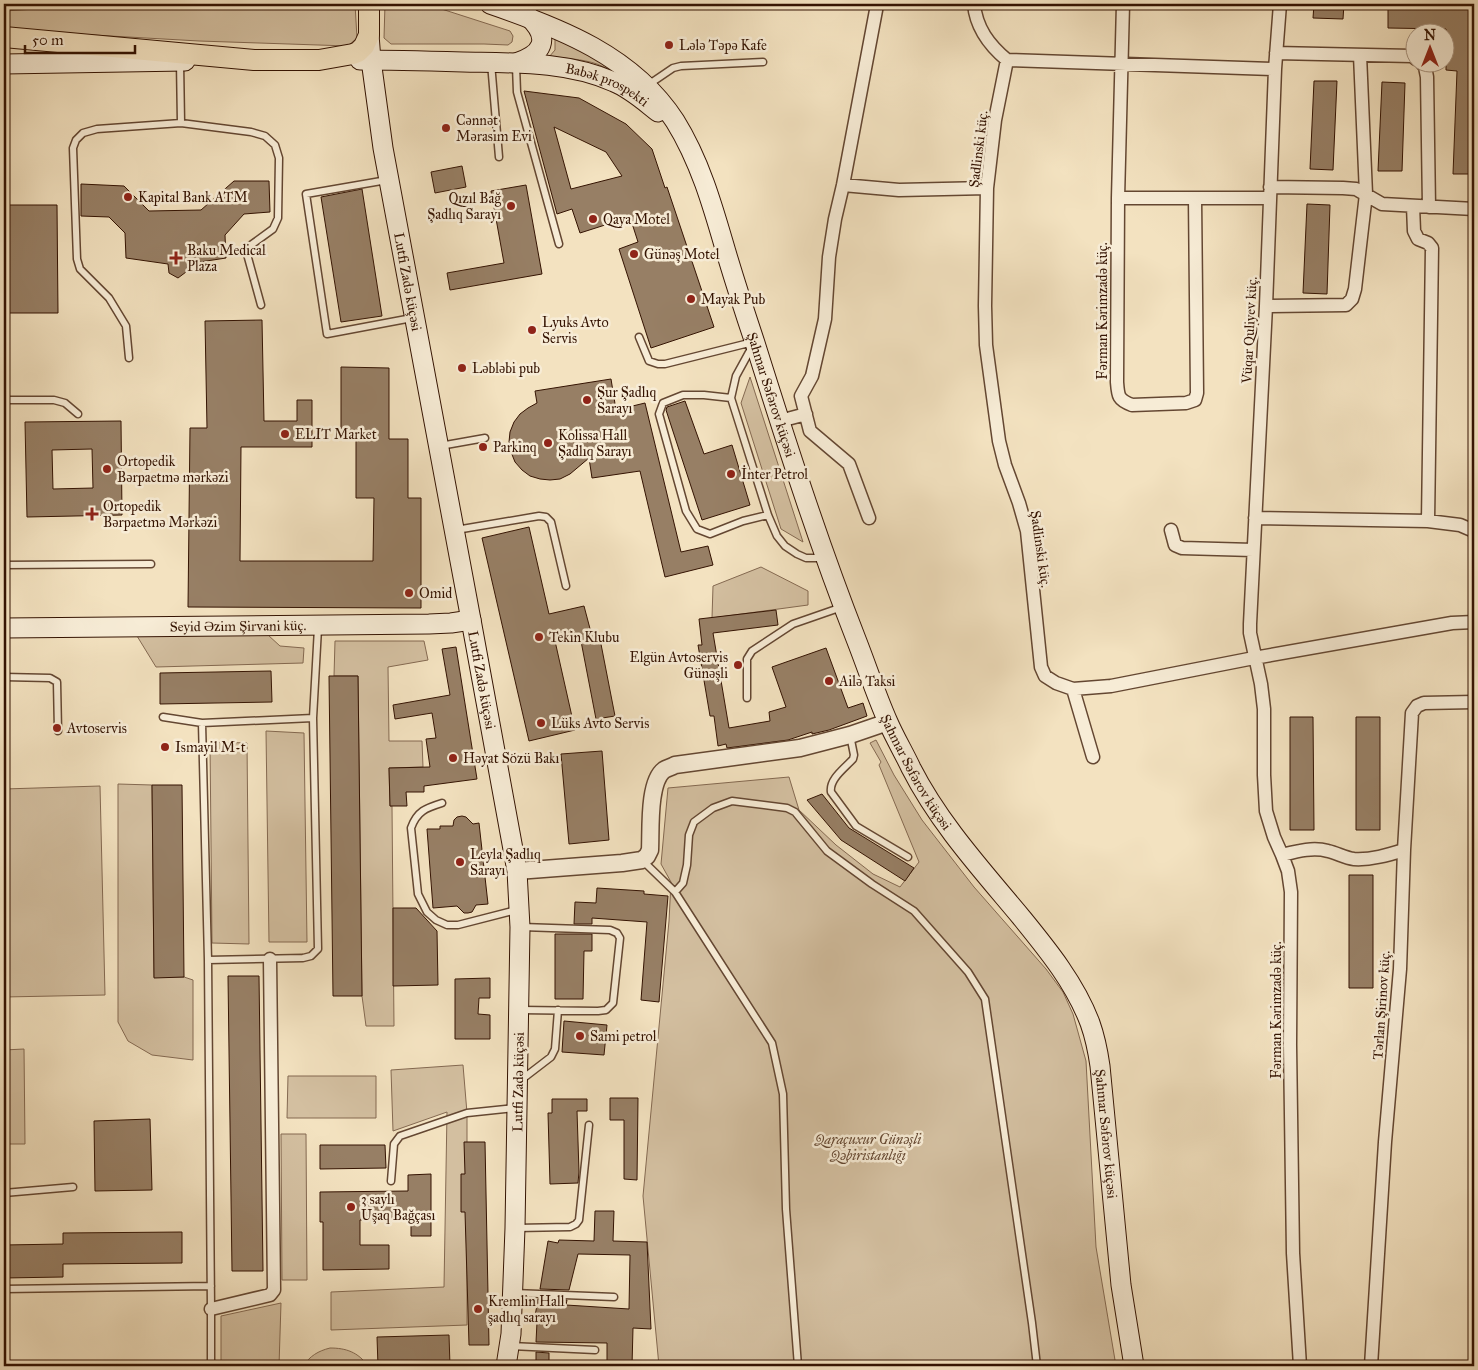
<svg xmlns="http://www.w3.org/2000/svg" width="1478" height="1370" font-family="'IM FELL Great Primer',serif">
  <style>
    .green { fill: #d3bfa0; stroke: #846951 }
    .building { fill: #977f65; stroke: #341302; fill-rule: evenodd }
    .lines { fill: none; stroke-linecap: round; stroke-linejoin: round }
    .service-casing { stroke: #644732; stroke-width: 9 }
    .minor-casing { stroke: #644732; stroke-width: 15 }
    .tertiary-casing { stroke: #644732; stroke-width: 19 }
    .secondary-casing { stroke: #341302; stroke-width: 21 }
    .primary-casing { stroke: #341302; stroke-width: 22 }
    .service { stroke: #f7ecd6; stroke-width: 6 }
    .minor { stroke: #f7ecd6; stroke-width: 12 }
    .tertiary { stroke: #f7ecd6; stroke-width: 16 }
    .secondary { stroke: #f7ecd6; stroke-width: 19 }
    .primary { stroke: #f3e2c0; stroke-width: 20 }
    .poi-dot { fill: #8f2418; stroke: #f7ecd6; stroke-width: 2 }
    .labels { text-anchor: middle; stroke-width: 5; stroke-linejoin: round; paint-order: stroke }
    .poi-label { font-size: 14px; fill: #341302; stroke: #f7ecd6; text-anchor: start }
    .street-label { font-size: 14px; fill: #341302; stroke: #f7ecd6 }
    .park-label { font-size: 14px; font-style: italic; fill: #644731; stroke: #f7ecd6 }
  </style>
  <rect width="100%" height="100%" fill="#f3e2c0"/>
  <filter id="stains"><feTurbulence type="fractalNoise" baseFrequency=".004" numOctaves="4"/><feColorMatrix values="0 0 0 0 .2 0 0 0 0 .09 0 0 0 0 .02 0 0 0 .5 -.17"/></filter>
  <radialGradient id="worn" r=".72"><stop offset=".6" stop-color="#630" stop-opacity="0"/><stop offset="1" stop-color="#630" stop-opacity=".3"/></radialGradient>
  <path class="green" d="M115,4h240l2,34 -9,8 -149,-5 -195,-11v-19z
    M385,4h41l84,27 3,5 -1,6 -4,3 -24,-1h-93l-7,-6z
    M555,39c29,11 52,27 78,45 -11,-7 -23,-15 -36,-20 -15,-5 -32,-6 -48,-7l6,-7z
    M750,377l53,165 -22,-13 -40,-126z
    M761,567l47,24v14l-96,13 1,-32z
    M268,635l12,11 24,2 -1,15 -147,4 -19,-31z
    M335,641h89l4,19 -40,7 1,74h33l1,26 -34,1 1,38h2l2,220h-28l-4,-30 -4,-320h-24z
    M266,731l38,2 3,209h-38z
    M876,740l18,35 28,45 52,67 72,82 17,23 10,22 13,47 10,186 20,119h-457l-16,-170 26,-275 2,-39 -10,-18 7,-76 121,-11 10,33 37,35 37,29 27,13 19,-25 -40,-97 2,-3 -11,-19z
    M210,742l37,1 2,201 -37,-1z
    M118,784l34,1 2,192h30l9,3v80l-41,-5 -24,-14 -10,-19z
    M100,786l5,209 -101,2v-208z
    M24,1049l1,95h-21v-94z
    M463,1065l4,48v212l-136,5v-38l113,-5 3,-175 -54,19 -2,-61z
    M288,1076h88v42h-89z
    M281,1134h25l1,146h-25z
    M281,1303l-2,63h-58v-50z
    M330,1348c16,0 28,4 38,18h-65c7,-10 15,-15 27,-18z"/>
  <path class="building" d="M1314,4h30l-1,15 -30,-1z
    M1388,5l86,1v168h-21l4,-103 -11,-1v-41l-58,-1z
    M1314,81h23l-4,89 -23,-1z
    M1382,82l23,1 -3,88h-24z
    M524,91l55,7 47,26 26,25 13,39 2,-1 47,140 -63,21 -32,-99 19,-7 -8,-25 -50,16 -8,-24 -15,5zM554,127l52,25 16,24 -51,13z
    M462,166l4,21 -31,6 -4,-21z
    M234,181h35l1,31 -26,2 -19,21 1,23 -39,6 -1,8 -8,6 -9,-5 -1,-9 -42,-6 -1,-25 -16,-16 -28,-1v-32l43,2 25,25 52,-1z
    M526,185l16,89 -92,16 -3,-17 57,-10 -13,-72z
    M362,189l20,127 -41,6 -20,-125z
    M1307,204l23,1 -3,89 -24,-1z
    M4,205h53l1,108h-54z
    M262,320l2,101h33v-21h15v47h-71l-1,114h133l1,-63h-18v-59h-15v-72l48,1v71h19v59h13v110l-233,-1 2,-179h17l-2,-107z
    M611,379l5,31 29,-7 36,149 27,-6 5,19 -48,12 -25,-106 -48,7 -3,-20 -19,16 -10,5 -10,1 -10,-1 -10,-3 -8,-6 -7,-8 -4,-10 -2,-10 1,-10 4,-10 6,-8 8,-6 9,-5 -2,-12z
    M685,401l19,53 28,-9 18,60 -48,15 -36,-110 1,-3z
    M121,421l1,94 -95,2 -2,-95zM92,449l1,39 -40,1 -1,-39z
    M529,527l20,87 35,-8 9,34 7,-1 15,77 -19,3 -16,-83 -25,5 20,89 -46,11 -47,-203z
    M776,610l2,15 -65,8 16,95 41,-7 -1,-9 17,-5 -14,-40 54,-19 22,60 15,-5 4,13 -38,14 -17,4v-2l-24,8 -61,8 -1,-4 -8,2 -4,-30h-4l-12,-71h4l-3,-26z
    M456,647l21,132 -53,7v6h-18l1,14h-17l-1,-38 41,-1 -4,-28 10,-1 -4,-25 -37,6 -2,-14 57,-10 -8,-46z
    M271,671l1,31 -112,2v-31z
    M329,676h29l4,320h-29z
    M1290,717h23l1,113h-24z
    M1356,717h24v113h-24z
    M602,751l7,89 -40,4 -8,-90z
    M152,785h30l2,192 -30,1z
    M822,794l27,34 65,40 -9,13 -64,-41 -34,-40z
    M462,816l4,1 7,7 6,-1 9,81 -12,1 -4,7 -4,1h-4l-7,-7 -24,2 -6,-79h13v-3h13l1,-6 3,-3z
    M1349,875h24v113h-24z
    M597,888l47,3v3l24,2 -9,106 -18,-2 6,-78 -55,-4v6h-18l1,-22 21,1z
    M393,908h23l21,23 1,54 -45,1z
    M555,934h37v17h-8l-1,48h-28z
    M228,976h31l4,295h-31z
    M490,978v20h-11l-1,16 12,1v24h-35v-60z
    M564,1021l43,4 -3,30 -42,-3z
    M610,1098h28l-1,82 -13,-1v-59h-14z
    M552,1099h35v12h-10l2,61 -1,11 -28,1 -2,-71h4z
    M150,1119l2,71 -57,1 -1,-70z
    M464,1142h21l4,203h-20l-4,-133h-4v-38h4z
    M320,1145h65l1,23 -66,1z
    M431,1174v62h-20v-17l-51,1v25h29v24l-66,1v-48h-3v-30l88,-1v-16z
    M595,1211h19l-1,30 34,1 4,87 -18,-1 -1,38h-25v-23l-71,-1 1,-20h-3l4,-23 29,1 -1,5 63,4 1,-54 -52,-1 -9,36 -29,-1 8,-48 10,2 1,-3 35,1z
    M182,1232v31l-119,1v13l-59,1v-33l59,-1v-11z
    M449,1335l1,31h-72l-1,-29z
    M536,1352l13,1v13h-13z"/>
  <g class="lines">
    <g class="service-casing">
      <path id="service" d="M491,63l8,94
        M516,66l1,26 42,152
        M648,85l25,-17 8,-2 82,-4
        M181,123l70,9 14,4 10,9 4,13 -1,60 -5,11 -22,16 -4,9 14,51
        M387,180l-81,14 21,140 85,-16
        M639,337l10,24 9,3h7l88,-22
        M753,345l-17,31 -5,22 37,117 9,21 8,10 12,8 9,4h17
        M129,358l-3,-32 -17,-28 -29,-29 -3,-10 -4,-111 3,-8 7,-7 14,-4 84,-6 -1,-61
        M731,398l-27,-3h-21l-20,8 -4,11 27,97 11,18 13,5 33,-13 25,-6
        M4,400h50l11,3 13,11
        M440,446l45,-8
        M456,530l83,-14 7,1 5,5 15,64
        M4,565l147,-1
        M4,677l46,1 7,4 1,49
        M747,698v-39l5,-8 41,-27 49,-17
        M163,717l39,6 111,-5 5,-90
        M202,723l6,237 3,349v57
        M850,735l4,20 -1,4c-8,9 -24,20 -22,33l25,34 52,31
        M442,803c-16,5 -25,8 -31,25l7,66 9,18 9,8 11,5h11l58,-15
        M643,861l32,31 97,151 11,51 3,115 12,157
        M675,892l8,-9 4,-18 2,-30 5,-13 19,-14 19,-7 55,7 8,4 32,39 45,33 42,27 54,61 17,27 47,324 5,43
        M208,960l95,-2 8,-2 7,-7 -5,-231
        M520,1010l78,1 8,-1 7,-7 7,-65 -3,-5 -7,-3 -88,-3
        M521,1080l30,-23 4,-8 3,-39
        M391,1181l3,-37 6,-8 67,-23 47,-5
        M4,1193l69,-6
        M516,1228l54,-1 6,-3 3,-4 10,-95
        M4,1289l207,-3
        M514,1293l100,4
        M511,1346l84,4"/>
    </g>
    <g class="minor-casing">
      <path id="minor" d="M974,4c2,24 15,41 33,56l-12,60 -8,68 -2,118 1,39 13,96 6,24 14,38 8,28 14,136 4,9 11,7 17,6 38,-3 143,-28 198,-35 22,-1
        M1123,4l-5,194 -1,184c1,14 1,18 15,23l54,-2 9,-3 2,-7 -2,-195
        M1280,4l-5,65 -9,237 -16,318v9l11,51 3,25v66l2,36 8,26 8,18 6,16 3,21 -1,153 3,208 7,113
        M1276,53l136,3 4,3
        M1007,60l268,9
        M1421,62l4,5 2,10 2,130
        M843,185l56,5 88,-2
        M1270,187l73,1 13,1 26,15 92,5
        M1118,198h152
        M1413,206l1,25 4,8 10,4 4,5 -4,273
        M1266,306l80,-1 6,-6 3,-10 11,-95 -6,-139
        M780,421l26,-7
        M869,518l-20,-54 -39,-33 -9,-35 11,-20 13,-57 4,-62 6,-38 8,-34 34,-180
        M1255,518l173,3 32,4 14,6
        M1171,530l4,15 7,3 71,2
        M1073,689l20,68
        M1282,855c16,-4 31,-8 46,-4 9,2 17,7 26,8 17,1 34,-4 50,-9
        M211,1309l59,-14 4,-5 -4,-331
        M1371,1366l14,-224 15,-173 4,-119 8,-137 5,-7 7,-3 50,-1"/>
    </g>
    <g class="tertiary-casing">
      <path id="tertiary" d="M517,871l105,-8 20,-3 5,-4 3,-6c1,-20 -2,-68 14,-80 3,-2 8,-3 11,-5l125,-17 50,-13 38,-13"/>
    </g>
    <g class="secondary-casing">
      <g id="secondary">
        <path id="s1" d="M490,4c70,24 143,52 185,117 25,40 38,86 51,131 9,30 19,61 29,91 31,99 63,199 101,296 11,28 20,56 32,83 7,16 16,31 23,46 28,55 70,101 110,149 26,32 54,66 69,106 5,14 8,29 10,43l21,219 13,81"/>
        <path id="s2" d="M369,35l2,25 12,88 88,472 46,251 3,56 -5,301 -4,106 -5,32"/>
        <path id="s3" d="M360,60c34,0 69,1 103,2 50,1 104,-1 151,20 17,7 30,19 44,30"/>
        <path d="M516,63c27,-9 35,-24 13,-46"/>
        <path d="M4,64l181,-3"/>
        <path id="s4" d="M4,628l425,-4 22,-1 20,-3"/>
      </g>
    </g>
    <g class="primary-casing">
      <path id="primary" d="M4,37l250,23h65l34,-6 5,-2 6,-6 5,-11v-31"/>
    </g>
    <use href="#service" class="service"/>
    <use href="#minor" class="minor"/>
    <use href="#tertiary" class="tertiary"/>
    <use href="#secondary" class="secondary"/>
    <use href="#primary" class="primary"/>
  </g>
  <g class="poi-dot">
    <circle cx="669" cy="45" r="5"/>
    <circle cx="446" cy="128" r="5"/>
    <circle cx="128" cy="197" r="5"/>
    <circle cx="511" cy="206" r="5"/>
    <circle cx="593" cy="219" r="5"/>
    <circle cx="634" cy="254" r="5"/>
    <path d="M173.5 250.5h5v5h5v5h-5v5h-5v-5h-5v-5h5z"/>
    <circle cx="691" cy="299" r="5"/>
    <circle cx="532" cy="330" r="5"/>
    <circle cx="462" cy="368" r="5"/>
    <circle cx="587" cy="400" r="5"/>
    <circle cx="285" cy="434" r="5"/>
    <circle cx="548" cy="443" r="5"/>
    <circle cx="483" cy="447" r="5"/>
    <circle cx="107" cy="469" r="5"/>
    <circle cx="731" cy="474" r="5"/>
    <path d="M89.5 506.5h5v5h5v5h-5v5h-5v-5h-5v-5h5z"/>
    <circle cx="409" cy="593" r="5"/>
    <circle cx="539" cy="637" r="5"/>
    <circle cx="738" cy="665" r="5"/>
    <circle cx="829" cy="681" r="5"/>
    <circle cx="541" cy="723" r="5"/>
    <circle cx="57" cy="728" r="5"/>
    <circle cx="165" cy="747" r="5"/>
    <circle cx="453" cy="758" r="5"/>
    <circle cx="460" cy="862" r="5"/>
    <circle cx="580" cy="1036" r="5"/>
    <circle cx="351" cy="1207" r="5"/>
    <circle cx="478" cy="1309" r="5"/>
  </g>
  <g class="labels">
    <g class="poi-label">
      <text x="679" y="50">Lələ Təpə Kafe</text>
      <text x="456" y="125">Cənnət<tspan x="456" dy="16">Mərasim Evi</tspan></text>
      <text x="138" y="202">Kapital Bank ATM</text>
      <text x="501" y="203" text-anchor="end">Qızıl Bağ<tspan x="501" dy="16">Şadlıq Sarayı</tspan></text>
      <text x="603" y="224">Qaya Motel</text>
      <text x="187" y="255">Baku Medical<tspan x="187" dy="16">Plaza</tspan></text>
      <text x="644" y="259">Günəş Motel</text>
      <text x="701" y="304">Mayak Pub</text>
      <text x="542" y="327">Lyuks Avto<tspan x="542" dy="16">Servis</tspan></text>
      <text x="472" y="373">Ləbləbi pub</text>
      <text x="597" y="397">Şur Şadlıq<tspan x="597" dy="16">Sarayı</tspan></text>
      <text x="295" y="439">ELIT Market</text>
      <text x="558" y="440">Kolissa Hall<tspan x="558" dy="16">Şadlıq Sarayı</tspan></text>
      <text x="493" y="452">Parkinq</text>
      <text x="117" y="466">Ortopedik<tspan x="117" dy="16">Bərpaetmə mərkəzi</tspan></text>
      <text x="741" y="479">İnter Petrol</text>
      <text x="103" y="511">Ortopedik<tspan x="103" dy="16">Bərpaetmə Mərkəzi</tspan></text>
      <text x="419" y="598">Omid</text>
      <text x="549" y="642">Tekin Klubu</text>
      <text x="728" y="662" text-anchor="end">Elgün Avtoservis<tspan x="728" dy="16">Günəşli</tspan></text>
      <text x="839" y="686">Ailə Taksi</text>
      <text x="551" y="728">Lüks Avto Servis</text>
      <text x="67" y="733">Avtoservis</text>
      <text x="175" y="752">Ismayil M-t</text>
      <text x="463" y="763">Həyat Sözü Bakı</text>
      <text x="470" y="859">Leyla Şadlıq<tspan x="470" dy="16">Sarayı</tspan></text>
      <text x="590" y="1041">Sami petrol</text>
      <text x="361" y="1204">3 saylı<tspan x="361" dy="16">Uşaq Bağçası</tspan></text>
      <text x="488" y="1306">Kremlin Hall<tspan x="488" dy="16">şadlıq sarayı</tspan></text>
    </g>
    <g class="street-label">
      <text dy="5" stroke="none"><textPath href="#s3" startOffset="251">Babək prospekti</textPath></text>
      <text transform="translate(978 149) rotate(-83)" y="5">Şadlinski küç.</text>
      <text dy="5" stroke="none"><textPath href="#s2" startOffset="250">Lutfi Zadə küçəsi</textPath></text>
      <text transform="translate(1102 311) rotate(-90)" y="5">Fərman Kərimzadə küç.</text>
      <text transform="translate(1249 330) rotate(-87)" y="5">Vüqar Quliyev küç.</text>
      <text dy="5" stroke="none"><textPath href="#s1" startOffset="514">Şahmar Səfərov küçəsi</textPath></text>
      <text transform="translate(1041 549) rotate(82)" y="5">Şadlinski küç.</text>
      <text dy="5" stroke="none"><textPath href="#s4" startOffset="234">Seyid Əzim Şirvani küç.</textPath></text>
      <text dy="5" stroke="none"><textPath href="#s2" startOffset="655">Lutfi Zadə küçəsi</textPath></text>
      <text dy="5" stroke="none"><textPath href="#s1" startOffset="919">Şahmar Səfərov küçəsi</textPath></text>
      <text transform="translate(1381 1005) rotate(-86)" y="5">Tərlan Şirinov küç.</text>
      <text transform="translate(1276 1010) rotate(-90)" y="5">Fərman Kərimzadə küç.</text>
      <text transform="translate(518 1082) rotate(-89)" y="5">Lutfi Zadə küçəsi</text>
      <text dy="5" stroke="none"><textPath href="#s1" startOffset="1338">Şahmar Səfərov küçəsi</textPath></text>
    </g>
    <g class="park-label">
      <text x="868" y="1144">Qaraçuxur Günəşli<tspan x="868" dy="16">Qəbiristanlığı</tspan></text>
    </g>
  </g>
  <rect width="1478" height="1370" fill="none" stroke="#f3e2c0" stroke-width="20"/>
  <rect x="5" y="5" width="1468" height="1360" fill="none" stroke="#341302" stroke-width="2.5"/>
  <rect x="10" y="10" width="1458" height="1350" fill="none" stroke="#341302"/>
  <g transform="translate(1430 48)"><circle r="24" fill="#f7ecd6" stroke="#a99581"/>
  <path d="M0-4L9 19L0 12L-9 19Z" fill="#8f2418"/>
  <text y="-8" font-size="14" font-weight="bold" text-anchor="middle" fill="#341302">N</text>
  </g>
  <path d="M25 45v8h110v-8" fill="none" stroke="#341302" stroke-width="2.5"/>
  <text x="32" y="45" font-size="15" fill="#341302" stroke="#f7ecd6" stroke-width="4" paint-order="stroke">50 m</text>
  <rect width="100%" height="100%" filter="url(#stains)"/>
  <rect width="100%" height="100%" fill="url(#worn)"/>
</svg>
